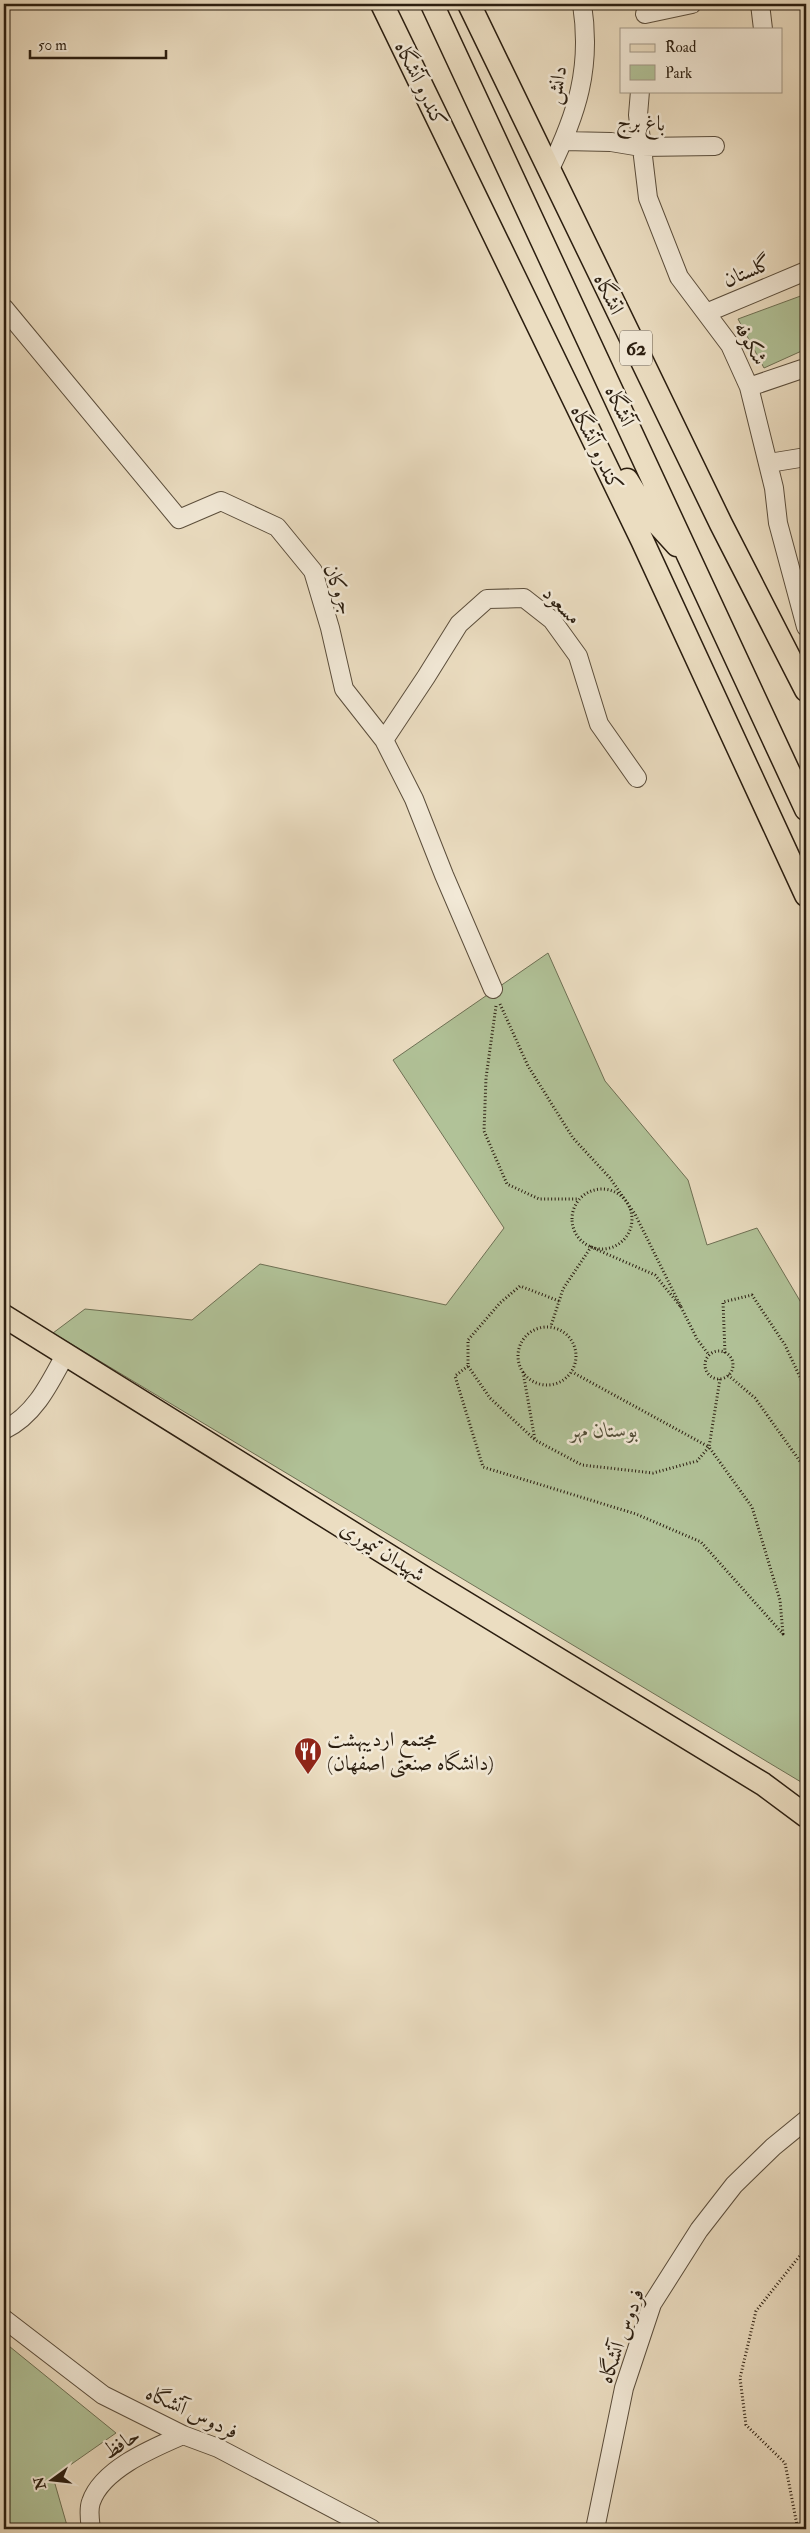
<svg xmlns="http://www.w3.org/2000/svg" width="810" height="2533" font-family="'IM FELL Double Pica',Amiri,serif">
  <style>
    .green { fill: #b1c298; stroke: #6e7054 }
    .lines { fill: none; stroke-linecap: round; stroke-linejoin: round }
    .minor-casing { stroke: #5b4e3c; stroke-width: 20 }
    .major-casing { stroke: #2b1e10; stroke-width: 25 }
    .path { stroke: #2b1e10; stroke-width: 3; stroke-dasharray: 1 2.5; stroke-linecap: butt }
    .minor { stroke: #f2e9d7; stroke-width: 18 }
    .major { stroke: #ebddc1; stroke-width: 22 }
    .labels { text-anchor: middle; stroke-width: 5; stroke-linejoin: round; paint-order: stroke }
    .shield { fill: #f2e9d7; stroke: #675b4c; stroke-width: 1 }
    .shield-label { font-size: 20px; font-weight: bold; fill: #2b1e10 }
    .street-label { font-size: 21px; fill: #2b1e10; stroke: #f2e9d7 }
    .park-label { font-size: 21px; font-style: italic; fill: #534f39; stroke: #f2e9d7 }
    .poi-label { font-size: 21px; fill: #2b1e10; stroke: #f2e9d7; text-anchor: start }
  </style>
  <rect width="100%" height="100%" fill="#ebddc1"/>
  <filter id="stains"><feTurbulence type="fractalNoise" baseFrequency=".004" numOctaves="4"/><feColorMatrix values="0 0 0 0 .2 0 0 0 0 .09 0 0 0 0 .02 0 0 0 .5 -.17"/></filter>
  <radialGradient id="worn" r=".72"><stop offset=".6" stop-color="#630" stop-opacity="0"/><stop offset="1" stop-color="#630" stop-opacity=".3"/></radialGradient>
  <path class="green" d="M806,294v55l-42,19 -26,-49z
    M548,953l57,128 83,99 19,65 50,-17 49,83v474l-753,-452 32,-24 107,11 68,-56 186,41 58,-77 -111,-168z
    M4,2342l112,91 -63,44 15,52h-64z"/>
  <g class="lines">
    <g class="minor-casing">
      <path id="minor" d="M760,4l3,25
        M645,14l47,-10
        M640,91l-2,24 10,83 31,79 51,68 19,42 25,101 4,35 28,104
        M564,141l47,1 30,5 74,-1
        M549,171c28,-57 43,-103 33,-167
        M4,308l175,211 42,-18 56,26 36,44 17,57 14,61 40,51 30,59 30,76 49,114
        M706,313l100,-42
        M749,387l53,-18
        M769,463l37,-6
        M384,740l42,-63 33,-53 28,-25 37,-1 28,22 26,36 21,68 38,54
        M4,1430c31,-15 46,-47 62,-77
        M4,2319l99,76 80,40 35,13 154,81
        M91,2529c-1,-8 -3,-19 0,-27 11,-33 62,-54 92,-67
        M595,2529l29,-141 28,-84 47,-74 35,-45 39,-38 33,-27"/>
    </g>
    <g class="major-casing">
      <path id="major" d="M382,4l260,536 164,355
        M432,4l374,805
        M469,4l252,520 85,166
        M627,480l20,32 30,33
        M4,1316l424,264 335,204 43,32"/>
    </g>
    <path class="path" d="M500,1004l28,62 45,72 37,40 25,36 46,93 -26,-32 -64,-28 -28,42 -12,37
      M496,1006l-10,72 -2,53 23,53 32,15h40
      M572 1219a30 30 0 1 1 60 0a30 30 0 1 1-60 0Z
      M559,1301l-39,-15 -20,17 -32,37v26l22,32 45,42 47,25 71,8 44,-12 12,-14 -137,-75
      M681,1307l16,32 12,16
      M518 1356a29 29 0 1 1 58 0a29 29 0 1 1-58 0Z
      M705 1365a14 14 0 1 1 28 0a14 14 0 1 1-28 0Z
      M725,1353l-2,-51 29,-7 33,50 21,45
      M468,1366l-13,10 28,91 153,47 65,28 82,92 -3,-34 -28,-93 -43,-60 11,-68
      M523,1372l12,68
      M728,1375l27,23 49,69 2,9
      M800,2529l-3,-4 -12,-62 -39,-38 -6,-47 16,-67 50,-63"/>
    <use href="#minor" class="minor"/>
    <use href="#major" class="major"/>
  </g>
  <defs>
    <g id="restaurant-pin" transform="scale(1.4375)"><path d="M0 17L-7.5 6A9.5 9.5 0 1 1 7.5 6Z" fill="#8f2418" stroke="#f2e9d7"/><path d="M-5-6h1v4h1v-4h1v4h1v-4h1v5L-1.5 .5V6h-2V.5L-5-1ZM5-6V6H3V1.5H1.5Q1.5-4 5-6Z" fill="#fff"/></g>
  </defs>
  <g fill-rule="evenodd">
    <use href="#restaurant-pin" x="308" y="1751"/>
  </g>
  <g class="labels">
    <rect class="shield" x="620" y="330.5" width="32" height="35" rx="4"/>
    <g class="shield-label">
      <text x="636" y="355">62</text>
    </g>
    <g class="street-label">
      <text transform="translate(421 84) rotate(64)" y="7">کندرو آتشگاه</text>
      <text transform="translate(556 85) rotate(-79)" y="7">دانش</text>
      <text transform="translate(641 122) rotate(4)" y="7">باغ برج</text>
      <text transform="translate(747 271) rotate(-23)" y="7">گلستان</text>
      <text transform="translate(609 294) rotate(64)" y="7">اتشگاه</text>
      <text transform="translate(751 343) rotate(61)" y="7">شکوفه</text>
      <text transform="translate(620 406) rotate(65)" y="7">آتشگاه</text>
      <text transform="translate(597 448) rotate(64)" y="7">کندرو آتشگاه</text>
      <text transform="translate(339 589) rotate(70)" y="7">جروکان</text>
      <text transform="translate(562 605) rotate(45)" y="7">مسعود</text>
      <text transform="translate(383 1551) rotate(32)" y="7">شهیدان تیموری</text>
      <text transform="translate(621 2336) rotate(-70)" y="7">فردوس آتشگاه</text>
      <text transform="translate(192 2412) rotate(25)" y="7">فردوس آتشگاه</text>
      <text transform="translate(121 2443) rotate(-33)" y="7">حافظ</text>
    </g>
    <g class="park-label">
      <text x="604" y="1437">بوستان مهر</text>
    </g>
    <g class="poi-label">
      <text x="327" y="1746">مجتمع اردیبهشت<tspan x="327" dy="24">(دانشگاه صنعتی اصفهان)</tspan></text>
    </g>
  </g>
  <rect width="810" height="2533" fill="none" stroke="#ebddc1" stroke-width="20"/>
  <rect x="5" y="5" width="800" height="2523" fill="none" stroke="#2b1e10" stroke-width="2.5"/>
  <rect x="10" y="10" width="790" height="2513" fill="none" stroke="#2b1e10"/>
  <rect x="620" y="28" width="162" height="65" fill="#f2e9d7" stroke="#a29887"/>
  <rect x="630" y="44" width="25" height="8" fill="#ebddc1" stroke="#a29887"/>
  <text x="665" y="52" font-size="15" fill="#2b1e10">Road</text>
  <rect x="630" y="65" width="25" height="15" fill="#b1c298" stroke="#a29887"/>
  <text x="665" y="78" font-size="15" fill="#2b1e10">Park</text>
  <g transform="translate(52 2480) rotate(255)" stroke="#f2e9d7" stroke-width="4" paint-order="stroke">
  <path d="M0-4L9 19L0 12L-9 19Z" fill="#2b1e10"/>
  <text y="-8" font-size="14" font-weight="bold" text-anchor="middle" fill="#2b1e10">N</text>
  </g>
  <path d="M30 50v8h136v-8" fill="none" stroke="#2b1e10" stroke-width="2.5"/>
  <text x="38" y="50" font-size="15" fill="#2b1e10" stroke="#f2e9d7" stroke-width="4" paint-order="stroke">50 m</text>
  <rect width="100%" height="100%" filter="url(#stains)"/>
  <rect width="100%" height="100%" fill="url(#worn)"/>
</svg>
